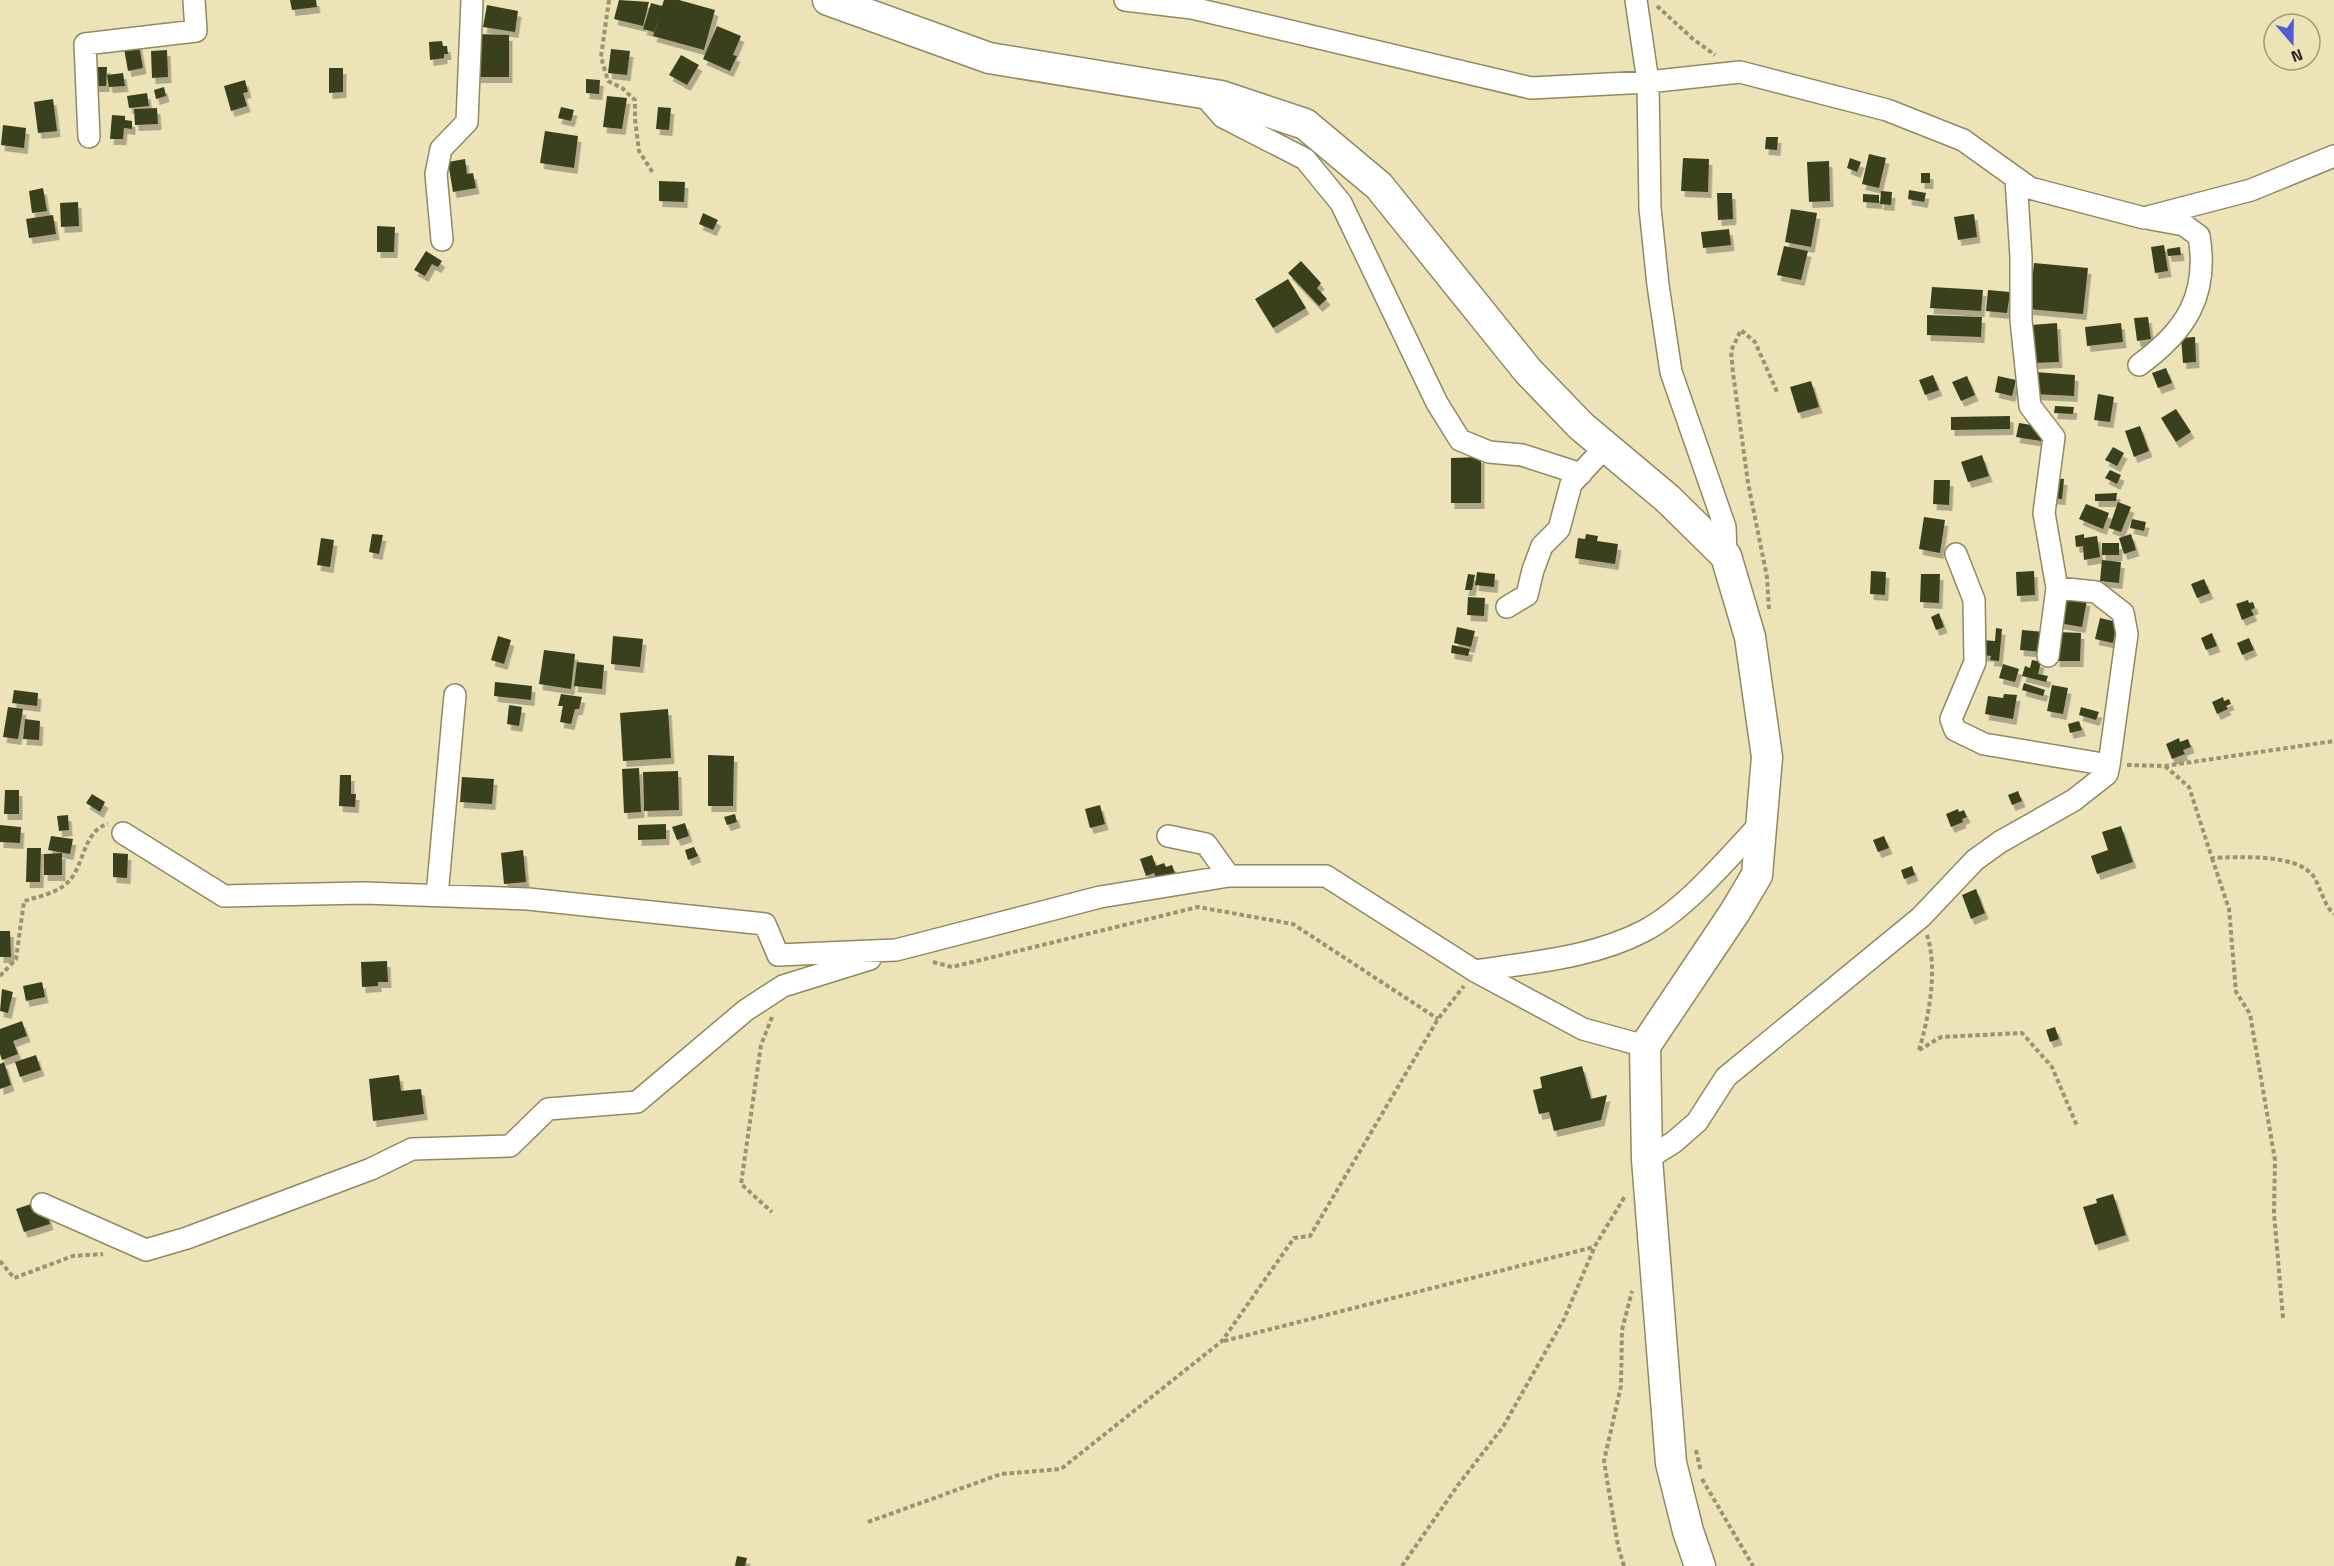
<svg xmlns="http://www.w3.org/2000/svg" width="2334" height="1566" font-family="'Titillium Web',sans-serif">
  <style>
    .building { fill: #3b401c; filter: url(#shadow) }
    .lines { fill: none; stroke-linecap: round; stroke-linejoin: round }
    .street-casing { stroke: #928861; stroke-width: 24 }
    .secondary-casing { stroke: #928861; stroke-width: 33 }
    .path { stroke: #9a9274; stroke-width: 4; stroke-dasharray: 4.5 3; stroke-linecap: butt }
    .street { stroke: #fff; stroke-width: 21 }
    .secondary { stroke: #fff; stroke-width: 30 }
  </style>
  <defs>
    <filter id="shadow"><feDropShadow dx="3.5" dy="6" stdDeviation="0" flood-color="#0004"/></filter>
  </defs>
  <rect width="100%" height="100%" fill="#ede3b9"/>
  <path class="building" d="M290,0h26l1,7 -25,3z
    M619,0l30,2 -6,24 -29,-7z
    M664,0h15l36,10 -11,40 -51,-14 7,-22 -6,18 -11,-3 8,-26 11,3z
    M487,5l31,6 -3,21 -32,-5z
    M717,26l24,10 -8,19 4,1 -7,15 -27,-12z
    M478,34l31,1v42h-32z
    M138,40l5,28 -15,3 -5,-28z
    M442,41l1,5h4l1,8h-4v4l-14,2 -1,-18z
    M611,49l19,2 -3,24 -19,-2z
    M167,50l1,27 -16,1 -1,-27z
    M681,55l18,10 -12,20 -18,-10z
    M94,67h13l-1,19h-13z
    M329,68h14v24l-14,1z
    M123,73l2,13 -16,1 -2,-12z
    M586,79l14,1 -1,14 -13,-1z
    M245,80l3,12 -5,1 4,13 -16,5 -7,-25z
    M164,87l2,9 -10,3 -2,-9z
    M147,93l2,13 -20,2 -2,-12z
    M607,96l20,2 -5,31 -19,-2z
    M53,99l4,32 -19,2 -4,-31z
    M561,107l13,3 -3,11 -13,-3z
    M658,107l13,1 -2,22 -13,-1z
    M157,108l1,16 -23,1 -1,-16z
    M112,115l13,1v4l7,1v8l-8,-1 -1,11h-13z
    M3,125l23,3 -2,20 -23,-3z
    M545,131l33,5 -4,32 -34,-5z
    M1766,137h12l-1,13 -12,-1z
    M1869,154l17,4 -7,30 -17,-4z
    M1683,158l26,1 -1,33 -27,-1z
    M1850,158l11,4 -4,10 -10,-4z
    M465,159l2,15 6,-1 3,15 -23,4 -5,-30z
    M1829,161l1,40 -21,1 -2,-40z
    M1921,173h9v10h-9z
    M659,181l26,1 -1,20 -25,-1z
    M43,188l4,23 -15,2 -3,-22z
    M1909,190l17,3 -2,9 -16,-3z
    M1881,191l11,1 -1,13 -11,-1z
    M1717,193h15l1,26 -15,1z
    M1863,194l16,1v8l-16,-1z
    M78,202l1,24 -18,1 -1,-24z
    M1791,209l26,4 -6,34 -26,-5z
    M703,213l15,7 -5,10 -14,-6z
    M1974,214l3,23 -19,3 -4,-23z
    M53,215l3,19 -27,4 -3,-19z
    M377,226l18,1 -1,25h-17z
    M1729,229l2,16 -28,3 -2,-16z
    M2164,245l4,26 -13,2 -4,-26z
    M1784,246l24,5 -7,29 -24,-5z
    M2180,247l1,8 -13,1 -1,-7z
    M426,251l16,10 -4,6 -6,-3 -7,12 -11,-6z
    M1301,261l20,22 -4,5 10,11 -8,7 -31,-33z
    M2034,263l54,5 -5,46 -54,-5z
    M1288,279l18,29 -33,20 -18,-29z
    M1932,287l51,3 -2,21 -51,-3z
    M1988,290l22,2 -3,21 -21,-2z
    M1927,315l55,2 -1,20 -54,-2z
    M2148,317l3,22 -14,2 -3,-23z
    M2057,323l2,39 -26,1 -2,-38z
    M2121,323l2,19 -36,4 -2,-19z
    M2195,337l1,25 -13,1 -2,-25z
    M2166,368l6,15 -14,5 -6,-15z
    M2035,372l40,3 -1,21 -40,-2z
    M1933,375l6,15 -14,5 -6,-15z
    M1967,376l8,19 -14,6 -9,-19z
    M1998,376l18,4 -4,16 -17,-4z
    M1811,381l8,26 -21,6 -8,-26z
    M2098,394l16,3 -4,25 -16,-2z
    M2055,406l19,1 -1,7 -19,-1z
    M2176,409l15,23 -15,10 -15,-24z
    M2010,416v13l-59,1v-13z
    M2019,423l24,4 -2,14 -25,-4z
    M2140,426l9,25 -15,6 -9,-26z
    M2113,447l11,6 -7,13 -12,-6z
    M1982,455l7,21 -21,6 -7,-20z
    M1481,457v46h-30v-45z
    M2110,470l11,5 -4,9 -12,-6z
    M2049,478l15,1 -2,20 -14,-1z
    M1934,480h16l-1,25 -16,-1z
    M2117,493l-1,8h-21v-7z
    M2118,502l13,5 -10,25 -12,-4z
    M2086,504l23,9 -6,16 -24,-10z
    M1924,517l21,3 -5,33 -21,-4z
    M2132,519l14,3 -2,9 -14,-3z
    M372,534l11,1 -4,19 -10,-2z
    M1586,534l12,2 -1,5 21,3 -3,20 -40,-6 3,-20 7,1z
    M2084,534v4l13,-2 3,21 -16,3 -1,-14 -7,1 -1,-11z
    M2131,534l5,16 -12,4 -5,-16z
    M321,538l13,2 -4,27 -13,-2z
    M2102,543h17v12h-17z
    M2102,560l19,2 -2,21 -19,-2z
    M1871,571l15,1 -1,23 -15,-1z
    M2034,571l1,24 -18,1 -1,-24z
    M1477,572l18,2 -1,13 -19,-2z
    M1468,574l7,1 -3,15h-7z
    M1921,574h19l-1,29 -19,-1z
    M2204,579l6,14 -13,5 -6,-14z
    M2063,596l24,4 -5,27 -24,-4z
    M1468,597l17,1 -1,18 -17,-1z
    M2248,600l1,3 4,-1 2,6 -4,2 3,5 -12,5 -6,-16z
    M1939,613l5,14 -8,3 -5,-13z
    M2100,618l17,4 -4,21 -18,-4z
    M1457,627l18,4 -4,16 -17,-4z
    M1996,628l6,1 -3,32 -9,-1 1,-4 -10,-1 1,-15 13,1z
    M2022,630l23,2 -2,20 -23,-2z
    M2057,632l24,1 -1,28h-24z
    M2212,633l5,13 -11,4 -5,-12z
    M498,636l13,4 -7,24 -13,-4z
    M613,636l30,3 -3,28 -29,-3z
    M2249,638l5,12 -12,5 -5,-12z
    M1452,645l18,4 -2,7 -17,-3z
    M544,650l31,4 -4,35 -32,-5z
    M2032,660l9,2 -3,12 10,2 -2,6 -24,-6 3,-10 5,2z
    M577,662l27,3 -2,24 -28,-3z
    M2003,664l16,5 -4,13 -16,-4z
    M495,682l37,4 -1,14 -37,-4z
    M2024,683l21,7 -2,6 -21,-6z
    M2052,685l16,3 -5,26 -16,-3z
    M14,690l24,3 -1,13 -25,-3z
    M561,694l21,3 -3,12h-4l-4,15 -11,-2 3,-16h-5z
    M2004,694l13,1 -4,24 -28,-5 3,-18 15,2z
    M2223,697l1,4 5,-2 2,5 -5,2 2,3 -11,5 -5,-12z
    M509,705l13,2 -3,19 -12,-2z
    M8,707l15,2 -5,30 -15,-2z
    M2081,707l18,5 -3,8 -17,-5z
    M668,709l3,49 -48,3 -3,-48z
    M25,719l15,2 -1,19 -16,-1z
    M2079,721l3,9 -12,3 -2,-9z
    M2179,738l1,4 8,-3 3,8 -8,3 2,4 -13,5 -6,-15z
    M708,755l26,1 -1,50h-25z
    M639,768l2,44 -17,1 -2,-44z
    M678,771l1,39 -35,1 -1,-39z
    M340,775h11v19h5l-1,13 -16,-1z
    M462,777l32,2 -2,25 -32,-2z
    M5,790h14v24h-15z
    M2018,791l4,10 -10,4 -4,-10z
    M92,794l13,8 -5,10 -14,-9z
    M1100,805l5,19 -15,4 -5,-19z
    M1958,809l1,3 5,-2 3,7 -5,2 1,3 -12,5 -5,-13z
    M735,814l2,8 -10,3 -3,-8z
    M68,815l1,15 -10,1 -2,-15z
    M685,823l4,13 -12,4 -5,-13z
    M666,824v15l-28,1v-15z
    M0,825l21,2 -1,16 -20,-1z
    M2121,826l12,36 -36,12 -6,-18 17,-6 -6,-18z
    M51,836l22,3 -3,15 -22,-4z
    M1884,836l5,12 -11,4 -5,-12z
    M694,847l4,9 -10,4 -3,-10z
    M27,848h14l-1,34h-14z
    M523,850l3,32 -22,2 -3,-31z
    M62,853v22h-18v-21z
    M113,853l15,1 -1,24 -14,-1z
    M1152,855l4,11 8,-3 2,4 6,-2 3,8 -18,7 -3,-7 -8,3 -6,-17z
    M1912,866l3,9 -11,4 -3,-9z
    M1976,889l9,24 -14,6 -9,-24z
    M0,931h10l1,26h-11z
    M387,961l1,21h-10v4l-16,1 -1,-25z
    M42,982l3,15 -19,4 -3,-15z
    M2,989l11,3 -5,21 -8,-2z
    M22,1021l5,15 -14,5 5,13 -16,6 -2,-6v-25z
    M2055,1027l4,12 -9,3 -4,-12z
    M36,1055l5,15 -21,7 -5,-15z
    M4,1062l7,23 -11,4v-25z
    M1582,1066l9,33 16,-4 -6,25 -47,11 -5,-19 -10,2 -6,-24 9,-2 -2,-11z
    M399,1075l2,16 20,-2 3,25 -51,7 -4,-42z
    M2113,1194l13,41 -31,10 -12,-38 14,-4 -1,-4z
    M43,1200l7,24 -26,8 -8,-23z
    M737,1556l10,2 -2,8h-10z"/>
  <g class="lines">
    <g class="street-casing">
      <path id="street" d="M1125,0l67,8 339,80 117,-6 92,-10 147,38 76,30 67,48 114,30 107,-28 83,-34
        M1636,0l12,82 2,126 8,77 13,87 54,155 1,29
        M1202,93l21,24 82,42 36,44 96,200 23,37 29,12 33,3 59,19
        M89,137l-4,-93 111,-13 -2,-31
        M2016,178l5,79v63l9,86 24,31 -10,76 13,75 -9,68
        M442,240l-6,-66 5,-25 26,-27 5,-122
        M2139,365c47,-34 70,-70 60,-129l-15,-11 -33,-6
        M2057,588l39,4 27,21 4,21 -18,131
        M1507,607l20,-12 6,-25 9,-24 17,-17 12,-45 35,-38
        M123,833l101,63 140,-3 164,6 237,25 13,31 118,-5 204,-53 129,-21h97l149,95c57,-9 117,-13 169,-40 42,-22 84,-73 117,-108
        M1168,836l38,8 23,32
        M437,896l18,-201
        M1475,971l108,58 62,17
        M1647,1159l27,-17 23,-20 29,-45 195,-160 54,-57 25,-18 74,-42 33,-26 2,-9 -125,-21 -29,-14 -4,-11 24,-57 -1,-62 -18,-46
        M42,1204l104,46 41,-12 184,-69 41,-20 98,-3 38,-37 89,-7 109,-92 37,-24 87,-27"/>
    </g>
    <g class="secondary-casing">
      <path id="secondary" d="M828,0l161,58 232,38 84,28 74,62 149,185 53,55 87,73 58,57 24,81 17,120 -10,118 -22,37 -90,134 2,113 24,304 17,68 12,35"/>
    </g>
    <path class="path" d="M609,0l-8,57 7,24 14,7 13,12v19l4,32 14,22
      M1657,6l36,33 22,16
      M1769,609l-2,-32 -19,-94 -15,-110 -2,-22 10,-21 14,12 23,52
      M2127,765l38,1 169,-25
      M2165,766l24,21 23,71c26,-1 86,-5 102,19 7,12 10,28 20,37
      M2212,858l17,51 7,83 14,22 25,146 -1,53 9,105
      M933,962l19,5 246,-60 95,17 145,95
      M0,976l16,-17 8,-58c16,-5 35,-8 46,-21 14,-16 14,-50 38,-56
      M772,1017l-11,28 -20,139 31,28
      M1919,1050l22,-13 81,-4 30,34 25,59
      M1919,1050c10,-33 19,-81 8,-115
      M0,1261l14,17 59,-22 30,-2
      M1224,1341l370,-94
      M1696,1450l5,22
      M1702,1479l51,87
      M868,1522l133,-48 60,-5 161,-128 72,-103 16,-2 128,-217 26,-33
      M1402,1566l56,-81 45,-58 61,-108 31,-73 30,-50
      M1624,1566l-6,-20 -14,-85 17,-75 1,-56 10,-39"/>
    <use href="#street" class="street"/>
    <use href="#secondary" class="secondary"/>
  </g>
  <g transform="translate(2292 42) rotate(160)"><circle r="28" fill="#ede3b9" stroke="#a19979" stroke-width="1.5"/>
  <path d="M0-4.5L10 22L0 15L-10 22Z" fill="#545cd3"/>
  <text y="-9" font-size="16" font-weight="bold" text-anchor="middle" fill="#2e2a1a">N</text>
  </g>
</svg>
